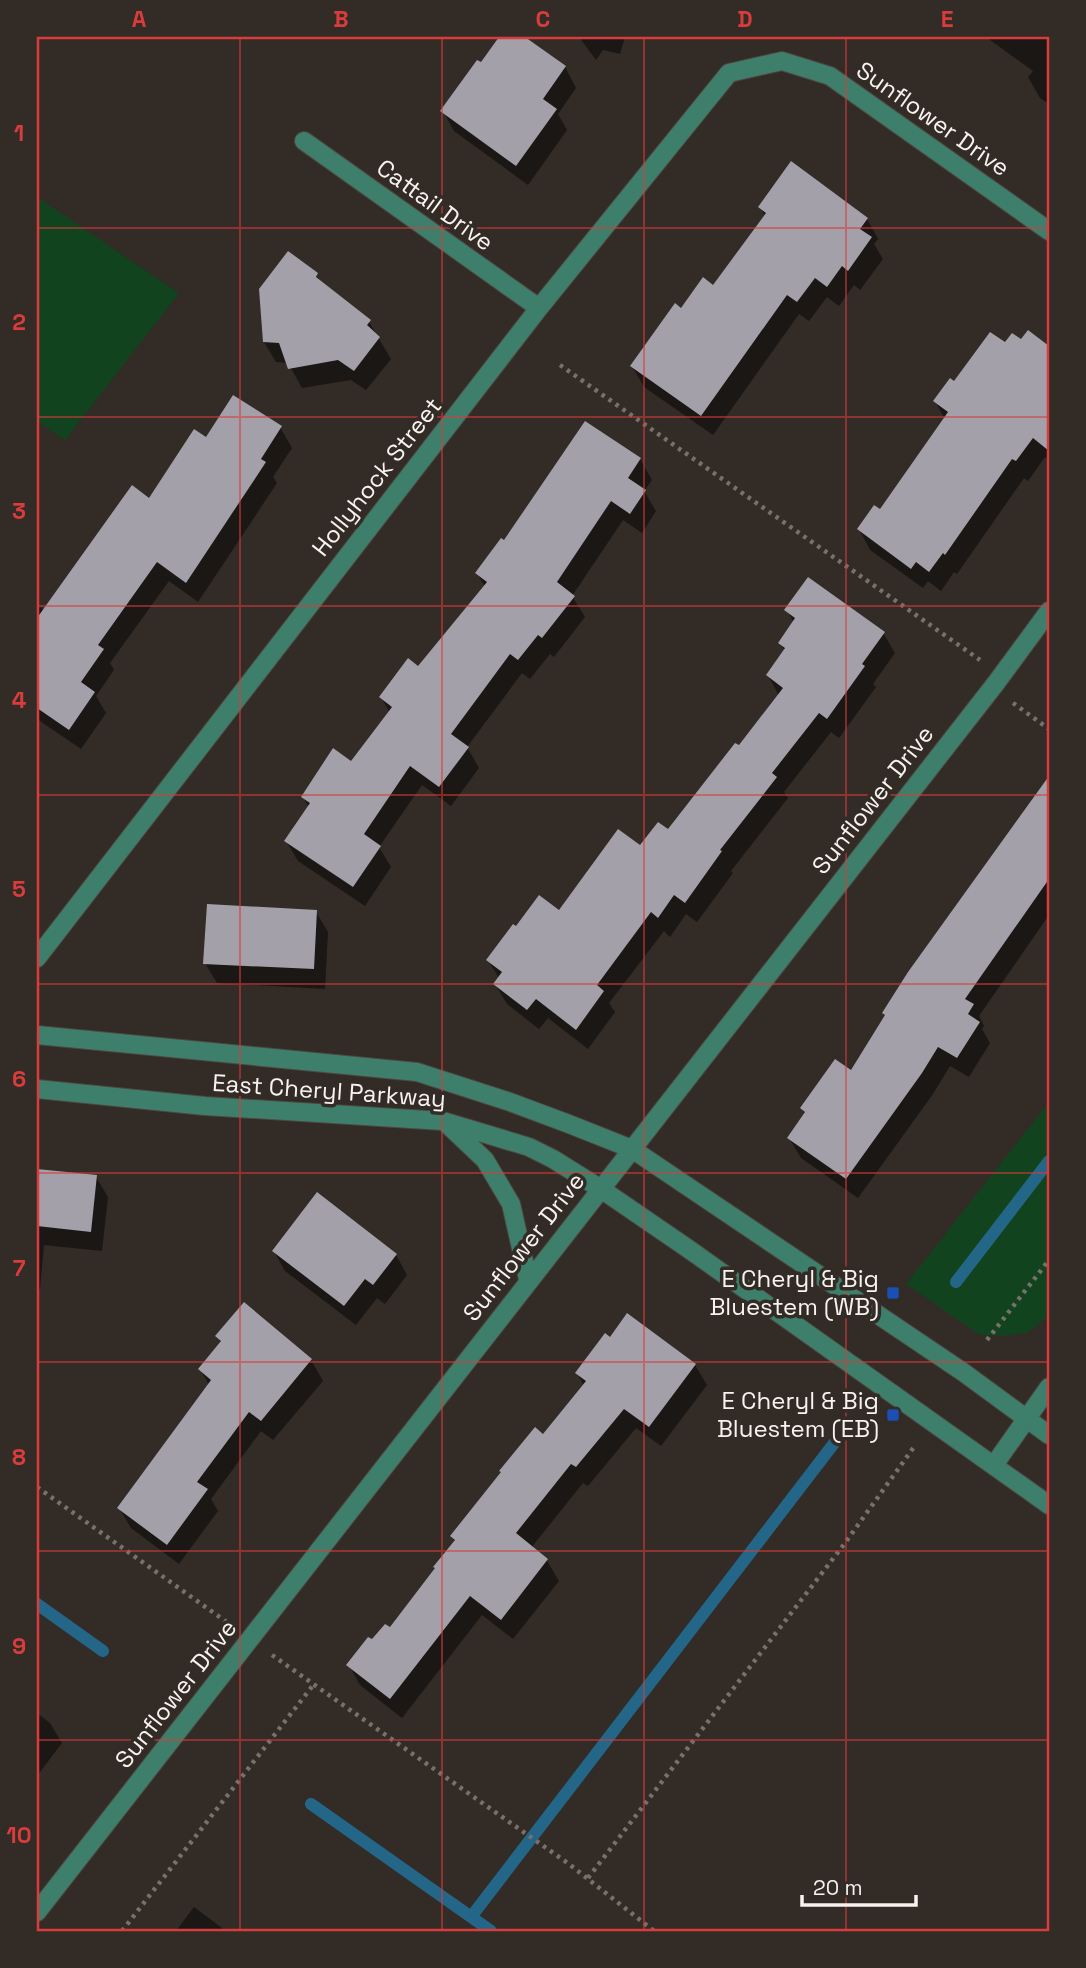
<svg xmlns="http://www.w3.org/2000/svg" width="1086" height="1968" font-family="'Space Grotesk',sans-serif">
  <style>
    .green { fill: #12431f }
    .shadow { fill: #0007 }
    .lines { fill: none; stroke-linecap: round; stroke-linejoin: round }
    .stream { stroke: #246688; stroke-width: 12 }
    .building { fill: #a3a0a9 }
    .minor-casing { stroke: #4e4742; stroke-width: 20 }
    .path { stroke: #77716c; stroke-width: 4.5; stroke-dasharray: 3.5 5; stroke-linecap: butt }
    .minor { stroke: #3e7f6c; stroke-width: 18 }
    .grid { fill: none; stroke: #d93c3c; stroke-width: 2; stroke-opacity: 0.55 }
    .transit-dot { fill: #1a4fb4; stroke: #322b26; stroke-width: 2.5 }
    .labels { text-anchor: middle; stroke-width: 7; stroke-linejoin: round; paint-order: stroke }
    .street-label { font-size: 24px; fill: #f8f3ef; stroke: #322b26 }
    .poi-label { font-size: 24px; fill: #f8f3ef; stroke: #322b26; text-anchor: end }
    .neatline { fill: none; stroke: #d93c3c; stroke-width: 2.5 }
    .grid-label { font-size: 23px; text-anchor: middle; font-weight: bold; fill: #d93c3c }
  </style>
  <rect width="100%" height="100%" fill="#322b26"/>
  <path class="green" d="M37,197l142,96 -114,147 -28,-19z
    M1049,1102v214l-21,16 -20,4 -28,-1 -74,-51z"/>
  <path class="shadow" d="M501,37h21l43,30 11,21 -18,26 9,16 -39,55 -74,-54 -11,-20z
    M579,37h46l-5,17 -17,-4 -7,10z
    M986,37h63v67l-9,-6 -12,-21 5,-6z
    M760,207l107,12 11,20 -4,5 9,15 -23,31 -6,-5 -15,21 -12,-9 -18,24 -10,-7 -86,121 -69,-48 -12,-21 49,-55 33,-24 51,-71z
    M316,275l6,9 47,38 22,37 -25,31 -15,-10 -49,8 -14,-25 -12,-1 -12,-20z
    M1029,333l20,15v112l-4,-3 -17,24 -4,-3 -67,96 -3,-2 -13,19 -13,-10 -5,7 -53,-38 -11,-21 21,-17 65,-93 -10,-18 70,-56 17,-3z
    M280,427l12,21 -19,29 4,6 -79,119 -29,-21 -59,82 4,7 -18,26 10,17 -25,36 -44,-30v-114l7,5 106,-110z
    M640,459l12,21 -8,11 12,20 -14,22 -19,-13 -51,76 13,21 -31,40 -4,-3 -20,25 -8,-6 -55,74 12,21 -28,38 -29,-21 -43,62 12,20 -26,39 -67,-45 -12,-20 23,-33 -6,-11 49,-34 38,-50 -9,-16 38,-29 66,-81 -8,-14 28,-30z
    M787,610l96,23 12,20 -22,31 3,3 -37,51 -8,-6 -47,60 4,6 -57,73 2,2 -36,49 -11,-8 -16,23 -6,-6 -55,72 6,9 -27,37 -40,-31 -9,11 -32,-25 -12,-20 4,-6 -11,-18 28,-32 43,-16 82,-64 27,-16 71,-84 40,-52 -11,-21 17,-24 -5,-8 14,-20z
    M1049,795v120l-70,101 5,10 -2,3 8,14 -21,34 -19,-11 -17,28 -75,104 -57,-40 -12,-20 16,-23 -3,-7 50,-35z
    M316,912l12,20 -3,57 -108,-6 -12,-20z
    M37,1171l59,6 12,20 -6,54 -58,-6 -4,44 -3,-1z
    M274,1251l122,4 11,20 -22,29 -8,-6 -21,27 -71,-54z
    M244,1305l67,55 12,21 -50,59 -12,-9 -50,68 7,12 -39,53 -48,-36 -12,-20 90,-123 -9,-16 21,-26 -3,-7z
    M695,1365l12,20 -46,61 -25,-18 -48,58 -5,-3 -52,65 16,13 12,20 -46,58 -31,-24 -80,103 -42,-33 -11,-20 23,-23 18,-13 65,-87 -3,-6 91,-100 41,-50 -7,-13z
    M37,1713l13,10 12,20 -25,33z
    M194,1907l32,24h-50z"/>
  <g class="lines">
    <path class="stream" d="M956,1282l93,-121
      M37,1604l66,47
      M311,1804l180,127
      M471,1917l364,-475"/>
  </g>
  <path class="building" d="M499,37h26l41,29 -23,33 14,10 -41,57 -76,-55 37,-51 4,2z
    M791,161l77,57 -8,11 12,8 -24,34 -6,-5 -15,21 -12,-9 -18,24 -10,-7 -86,121 -71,-50 45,-63 6,5 22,-31 10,8 53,-72 -8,-6z
    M288,251l30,22 -2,4 55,43 -4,5 13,12 -26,34 -16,-11 -50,9 -9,-26 -16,-1 -4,-53z
    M1028,330l21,16v105l-16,-13 -17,23 -4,-2 -67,96 -2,-2 -14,19 -13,-10 -5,7 -54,-40 17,-24 6,4 68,-97 -15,-11 17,-23 4,3 36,-49 15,10 7,-9 9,6z
    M233,395l49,31 -21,33 5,3 -80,121 -29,-21 -59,83 6,4 -23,33 14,10 -26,38 -32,-22v-90l95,-133 17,13 45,-69 12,8z
    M585,421l56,37 -13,20 18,12 -16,24 -19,-13 -54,81 18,14 -33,42 -4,-3 -20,25 -8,-6 -59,80 18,13 -30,40 -29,-21 -46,68 17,12 -28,41 -69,-46 26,-38 -9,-6 32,-49 18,13 41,-54 -13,-10 29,-39 10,8 69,-84 -12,-9 26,-35 3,2z
    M808,577l77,55 -23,32 3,2 -38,53 -8,-6 -47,60 5,4 -57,73 2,1 -37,52 -11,-8 -16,23 -7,-6 -54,73 7,6 -28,39 -40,-31 -9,11 -34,-26 9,-12 -16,-12 27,-36 3,2 23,-31 20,15 59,-81 22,16 18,-23 10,7 67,-86 4,2 44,-57 -17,-13 19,-27 -7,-5 17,-25 -11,-8z
    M1049,776v103l-84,120 9,5 -6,10 12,8 -23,36 -19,-11 -16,26 -76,106 -59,-41 18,-26 -5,-4 35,-49 16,11 34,-55 -3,-2 26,-41z
    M207,904l110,6 -3,59 -111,-5z
    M37,1169l60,6 -6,57 -54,-6z
    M317,1192l80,62 -24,31 -8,-6 -21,27 -72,-55z
    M244,1302l68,57 -51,62 -12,-9 -52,70 11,7 -41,56 -50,-37 94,-128 -13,-11 23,-28 -6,-5z
    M627,1313l69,51 -47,63 -25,-18 -48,58 -5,-3 -55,69 32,26 -47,61 -31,-24 -80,103 -44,-34 22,-28 4,2 13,-15 5,3 45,-59 -2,-1 22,-27 -5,-4 51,-64 -2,-1 36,-44 8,7 43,-53 -11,-8 30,-40 5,4z"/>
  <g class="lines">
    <g class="minor-casing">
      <path id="minor" d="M304,141l235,167
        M37,958l502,-650 190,-235 53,-12 48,15 219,155
        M37,1035l380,37 93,30 59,22 63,25 331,223 86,63
        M37,1089l168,17 238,15 86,26 24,12 48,30 89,61 359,255
        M446,1123l39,37 26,44 17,75
        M994,1465l55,-78
        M37,1912l959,-1229 53,-72"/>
    </g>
    <path class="path" d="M560,365l420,295
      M1013,703l36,26
      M987,1340l62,-80
      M37,1487l191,136
      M272,1655l297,209 85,67
      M588,1878l257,-335 69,-96
      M122,1931l192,-247"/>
    <use href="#minor" class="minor"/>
  </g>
  <path class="grid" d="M240,37v1894M442,37v1894M644,37v1894M846,37v1894M37,228h1012M37,417h1012M37,606h1012M37,795h1012M37,984h1012M37,1173h1012M37,1362h1012M37,1551h1012M37,1740h1012"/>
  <g class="transit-dot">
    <rect x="886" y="1286" width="14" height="14" rx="3.5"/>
    <rect x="886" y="1408" width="14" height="14" rx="3.5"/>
  </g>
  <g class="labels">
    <g class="street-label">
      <text transform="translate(933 119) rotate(35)" y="8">Sunflower Drive</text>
      <text transform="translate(435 205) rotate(36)" y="8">Cattail Drive</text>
      <text transform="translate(377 477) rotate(-52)" y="8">Hollyhock Street</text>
      <text transform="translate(873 800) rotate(-52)" y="8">Sunflower Drive</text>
      <text transform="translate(329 1091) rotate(4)" y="8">East Cheryl Parkway</text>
      <text transform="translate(524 1247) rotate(-52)" y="8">Sunflower Drive</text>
      <text transform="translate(176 1694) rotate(-52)" y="8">Sunflower Drive</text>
    </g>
    <g class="poi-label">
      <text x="879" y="1287">E Cheryl &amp; Big<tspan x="879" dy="28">Bluestem (WB)</tspan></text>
      <text x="879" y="1409">E Cheryl &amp; Big<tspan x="879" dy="28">Bluestem (EB)</tspan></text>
    </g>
  </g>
  <rect width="1086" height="1968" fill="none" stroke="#322b26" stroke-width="77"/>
  <path d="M802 1895v10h114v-10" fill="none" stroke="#f8f3ef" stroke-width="3.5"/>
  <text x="813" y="1895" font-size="21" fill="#f8f3ef" stroke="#322b26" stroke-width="5" paint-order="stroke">20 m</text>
  <rect x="38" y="38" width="1010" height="1892" class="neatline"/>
  <g class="grid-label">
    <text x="139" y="27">A</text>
    <text x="341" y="27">B</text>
    <text x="543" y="27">C</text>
    <text x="745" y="27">D</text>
    <text x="947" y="27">E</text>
    <text x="19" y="141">1</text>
    <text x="19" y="330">2</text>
    <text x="19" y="519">3</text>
    <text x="19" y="708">4</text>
    <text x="19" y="897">5</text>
    <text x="19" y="1087">6</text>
    <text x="19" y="1276">7</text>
    <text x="19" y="1465">8</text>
    <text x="19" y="1654">9</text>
    <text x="19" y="1843">10</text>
  </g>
</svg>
